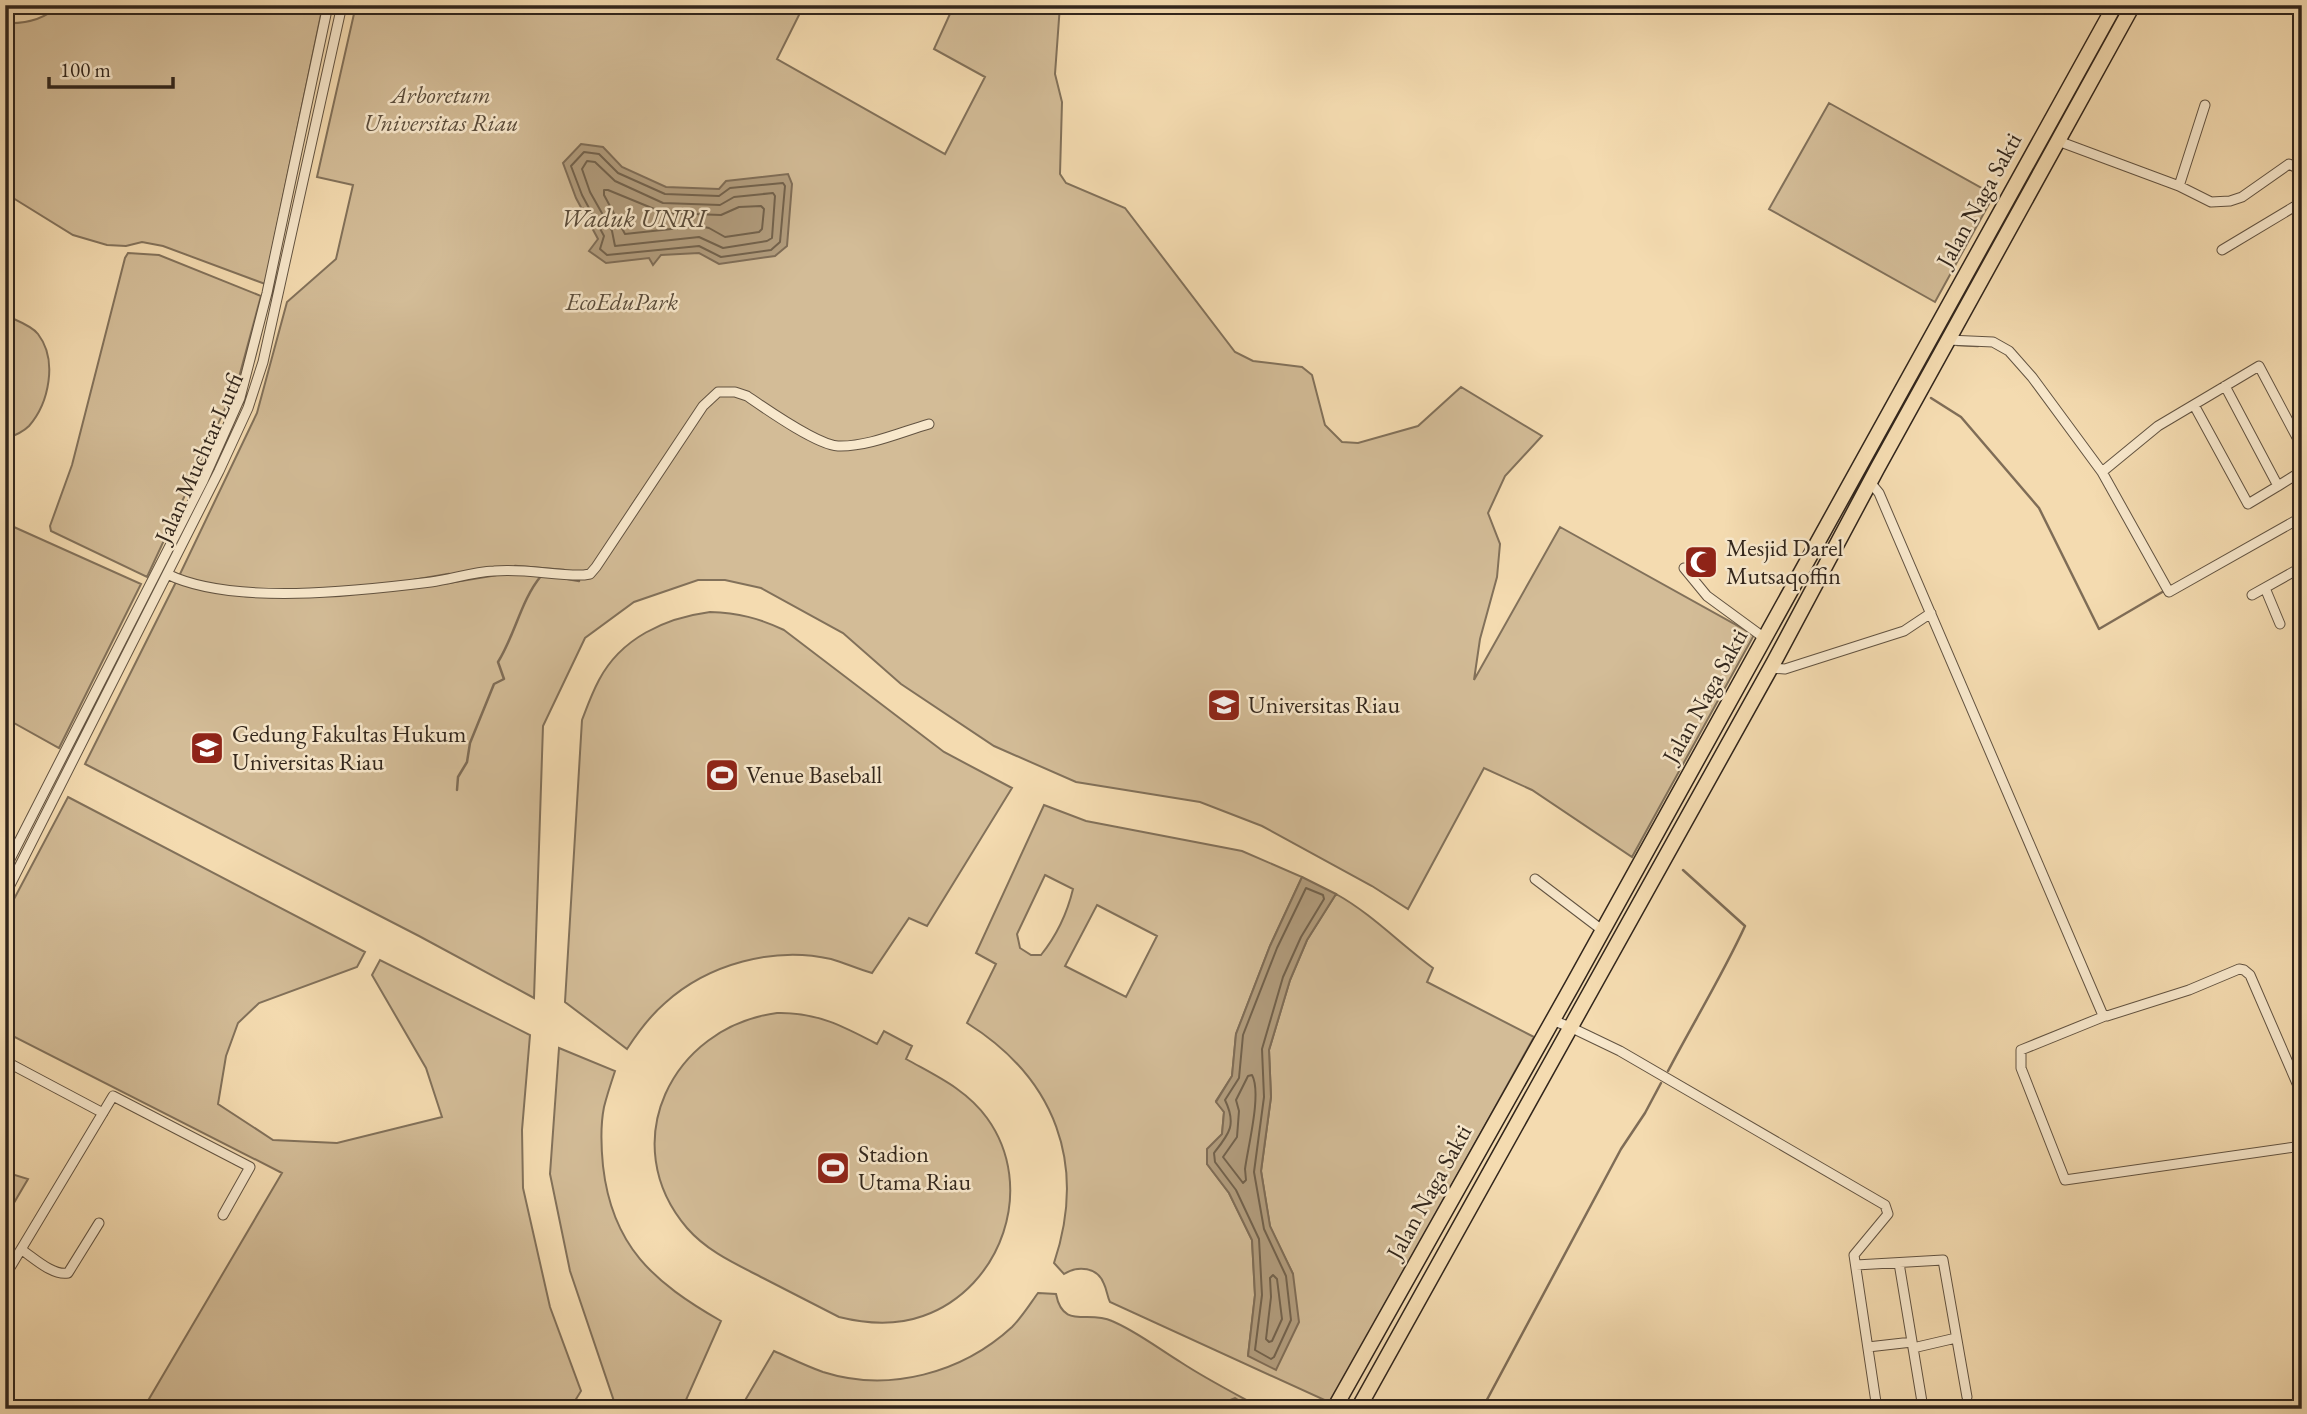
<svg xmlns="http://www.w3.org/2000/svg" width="2307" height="1414" font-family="'EB Garamond',serif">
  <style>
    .green { fill: #d3bc97; stroke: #82715a; stroke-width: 2; fill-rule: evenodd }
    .water { fill: #b29d7e; stroke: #7f6d57; stroke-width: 2 }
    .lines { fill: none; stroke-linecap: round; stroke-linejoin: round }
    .shore { stroke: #72624d; stroke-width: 2 }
    .stream { stroke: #7f6d57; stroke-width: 2.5 }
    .minor-casing { stroke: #625341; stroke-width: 11 }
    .primary-casing { stroke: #32261c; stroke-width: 17 }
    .minor { stroke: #f8e8cc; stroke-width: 9 }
    .primary { stroke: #f4dbb0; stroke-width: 14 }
    .labels { text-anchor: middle; stroke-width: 5; stroke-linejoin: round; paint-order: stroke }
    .park-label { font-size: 24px; font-style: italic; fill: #5a4c3b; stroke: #f8e8cc }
    .street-label { font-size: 24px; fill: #32261c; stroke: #f8e8cc }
    .poi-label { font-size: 24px; fill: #32261c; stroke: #f8e8cc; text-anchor: start }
    .water-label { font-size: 26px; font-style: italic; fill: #584a39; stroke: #f8e8cc }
  </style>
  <rect width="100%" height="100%" fill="#f4dbb0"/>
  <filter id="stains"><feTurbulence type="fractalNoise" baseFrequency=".00286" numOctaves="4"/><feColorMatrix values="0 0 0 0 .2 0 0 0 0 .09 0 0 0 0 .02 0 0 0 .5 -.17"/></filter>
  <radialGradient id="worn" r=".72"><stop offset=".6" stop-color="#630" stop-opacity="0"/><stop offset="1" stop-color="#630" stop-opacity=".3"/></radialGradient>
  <path class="green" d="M59,5h264l-58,279 -102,-38 -21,-4 -16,4 -19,-1 -34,-10 -68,-42v-170c20,1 40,-4 54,-18z
    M356,5h448l-27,54 168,95 40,-77 -51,-28 20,-44h106l-5,69 7,28 -2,72 6,9 59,25 110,144 18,9 49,6 10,8 13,50 17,17 16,1 60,-17 43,-39 81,49 -37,40 -17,37 12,31 -3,33 -17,62 -6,41 86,-153 194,108 -122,222 -100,-67 -48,-22 -76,141 -36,-23 -110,-60 -62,-24 -124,-20 -82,-36 -93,-62 -58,-51 -82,-45 -36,-8h-27l-64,22 -49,36 -42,88 -9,272 -115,-62 -334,-172 96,-192 76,-159 30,-111 49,-43 17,-74 -36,-8z
    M1829,103l165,92 -59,107 -166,-93z
    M128,253l31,2 102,41 -23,85 -91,196 -96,-46 -1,-5 22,-61 53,-207z
    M5,315c10,5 26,10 33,19 20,26 11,69 -9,92 -7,7 -15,10 -24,13z
    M5,523l136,61 -82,164 -54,-30z
    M710,612c28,1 49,6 74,18l160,122 68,36 -85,138 -18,-8 -37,55c-14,-4 -27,-10 -41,-14 -57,-13 -123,5 -166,44 -15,13 -27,29 -38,46l-62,-47 17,-282c5,-13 10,-27 17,-40 22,-42 66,-62 111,-68z
    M68,797l297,155 -8,15 -98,36 -21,20 -12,33 -8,48 55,36 64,3 105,-26 -16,-49 -54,-93 8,-15 150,75 -8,95 1,58 27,119 31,84 -11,18h-404l-17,-10 133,-226 -275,-140 -2,3v-120z
    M1044,805l42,16 156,30 60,26 -32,69 -34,88 -4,42 -16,25 8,11 -2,22 -15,30 22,29 23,47 3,55 -7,61 45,-82 -23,-47 -9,-56 10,-74 -2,-47 21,-70 17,-40 29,-46c36,20 64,50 97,74l-6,14 107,55 -203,366 -221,-101c-3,-6 -3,-12 -6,-18 -6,-17 -26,-19 -40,-10l-10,-11c33,-99 2,-184 -87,-240l29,-59 -20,-11zM1045,875l28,14c-6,25 -16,46 -32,66h-10l-11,-7 -3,-14zM1097,905l60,31 -31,61 -61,-31z
    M777,1013c39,-1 66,13 100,31l7,-13 28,15 -6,13c30,17 60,30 81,59 50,69 15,170 -64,198 -28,10 -56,8 -84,1 -25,-13 -51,-26 -76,-39 -27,-14 -55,-26 -76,-50 -72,-84 -16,-201 90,-215z
    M559,1048l56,23c-4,12 -8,24 -11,36 -4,20 -3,39 -1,59 9,80 50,116 118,155l-39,88h-65l-1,-2 -46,-136 -20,-97z
    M5,1172l23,7 -23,39z
    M1038,1293l18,1c7,36 32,16 56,27 24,10 47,28 70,42 26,17 54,31 81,46h-10l-18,-11 -28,11h-467l34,-58c16,7 32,15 49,21 66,21 139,1 189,-45 10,-10 18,-23 26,-34z"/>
  <path class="water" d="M581,144l22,3 19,20 44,20 53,2 7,-8 62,-7 4,10 -5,62 -12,10 -56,8 -20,-11 -38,2 -8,10 -4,-7 -43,5 -17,-12 9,-12 -22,-41 -13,-35z
    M1302,877l34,17 -29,46 -17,40 -21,70 2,47 -10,74 9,55 23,48 6,48 -23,48 -28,-14 7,-61 -3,-55 -23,-47 -22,-29v-15l15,-15 2,-22 -8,-10 16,-26 4,-42 34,-88z"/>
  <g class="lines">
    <path class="shore" d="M584,152l15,2 19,19 47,21 54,2 11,-8 53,-5 2,3 -5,56 -9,8 -50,7 -22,-11 -92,9 -7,-6 4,-13 -22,-41 -11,-29z
      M587,161l8,1 20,19 48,22 57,2 14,-8 39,-4 2,3 -3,42 -5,3 -44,7 -24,-11 -84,9 -3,-15 -22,-39 -8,-23z
      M604,190h4l56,23 57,2 18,-8 22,-1 3,3 -2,20 -3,3 -34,5 -16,-9 -10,-2 -74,8 -21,-39z
      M1306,888l17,7 1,4 -23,38 -18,40 -21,72 2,48 -10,75 10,57 22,47 5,44 -17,37 -3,2 -16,-9 7,-55 -3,-56 -23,-49 -21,-28 -1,-9c15,-19 23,-28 11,-53l14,-22 4,-43 34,-87z
      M1252,1075c10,18 -4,71 -7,94l1,11 -3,3 -20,-26 14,-20 2,-26 -3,-11 12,-24z
      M1273,1275l4,4 5,40 -10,22 -3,1 -3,-3 5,-42 -1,-19z"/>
    <path class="stream" d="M1957,345l21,1
      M1931,398l30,19 78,91 60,121 65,-38 -1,-3
      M631,507l8,-12
      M515,566l49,4
      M568,579l11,2
      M414,580l35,-6
      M447,583l49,-8
      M245,596l28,1
      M457,790l1,-13 9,-15 3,-19 24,-59 10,-5 -6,-17c17,-27 23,-62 43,-86
      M1668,1071c25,-48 54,-95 77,-145l-62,-56
      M1482,1409l139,-260 24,-36 16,-30"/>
    <g class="minor-casing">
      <path id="minor" d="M2058,141l121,45 32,16 19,-1 12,-4 47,-33 8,4 5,13
        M2179,186l26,-81
        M2222,250l80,-48
        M1948,340l45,2 16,9 23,26 70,95 67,120 133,-75
        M2225,386l53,100 24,-15
        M2194,405l54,99 30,-18
        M2102,472l56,-46 101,-60 43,81
        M1870,482l9,11 223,520 5,3 82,-26 50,-21 5,1 6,5 52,120
        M1684,568l23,28 56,41
        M167,574c65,32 192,17 264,8 21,-3 42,-10 63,-11 31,-3 60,5 90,4l6,-1 6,-7 107,-161 15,-14h17l12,4c19,13 70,49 91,50 30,1 63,-14 91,-22
        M2265,588l15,36
        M2252,595l50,-28
        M1770,668l15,1 119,-38 27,-18
        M5,869l198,-388 37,-83 27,-105 61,-288
        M1535,879l67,51
        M5,895l214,-424 29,-63 15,-46 79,-357
        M2105,1016l-84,34v18l44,112 237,-34
        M1552,1020l18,7 50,24 265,154 3,9 -34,41 23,154
        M5,1061l98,52
        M22,1250c12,8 31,26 46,23l31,-50
        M1899,1263l24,145
        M1856,1265l87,-5 24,137
        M5,1276l108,-180 137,71 -27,48
        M1868,1347l44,-5
        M1913,1348l43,-10"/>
    </g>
    <g class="primary-casing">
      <path id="primary" d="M1334,1409l238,-423 543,-981
        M1358,1409l416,-747 103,-193 256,-464"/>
    </g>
    <use href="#minor" class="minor"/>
    <use href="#primary" class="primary"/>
  </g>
  <defs>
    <g id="mosque-square" transform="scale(1.75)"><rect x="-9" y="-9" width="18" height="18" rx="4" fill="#8f2418" stroke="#f8e8cc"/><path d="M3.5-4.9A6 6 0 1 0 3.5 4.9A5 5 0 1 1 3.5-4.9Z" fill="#fff"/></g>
    <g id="university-square" transform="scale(1.75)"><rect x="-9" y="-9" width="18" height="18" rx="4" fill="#8f2418" stroke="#f8e8cc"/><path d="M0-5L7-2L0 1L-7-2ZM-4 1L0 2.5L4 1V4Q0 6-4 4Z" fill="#fff"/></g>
    <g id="stadium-square" transform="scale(1.75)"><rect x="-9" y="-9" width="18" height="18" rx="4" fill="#8f2418" stroke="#f8e8cc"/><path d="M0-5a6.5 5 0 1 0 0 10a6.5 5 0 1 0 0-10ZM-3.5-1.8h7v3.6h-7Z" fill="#fff"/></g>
  </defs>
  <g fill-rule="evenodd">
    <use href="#mosque-square" x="1701" y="562"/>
    <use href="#university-square" x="1224" y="705"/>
    <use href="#university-square" x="207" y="748"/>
    <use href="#stadium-square" x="722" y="775"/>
    <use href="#stadium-square" x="833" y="1168"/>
  </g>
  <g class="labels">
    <g class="park-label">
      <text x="441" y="103">Arboretum<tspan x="441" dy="28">Universitas Riau</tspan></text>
      <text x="622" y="310">EcoEduPark</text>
    </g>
    <g class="street-label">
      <text transform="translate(1979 200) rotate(-61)" y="8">Jalan Naga Sakti</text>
      <text transform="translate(199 458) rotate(-66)" y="8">Jalan Muchtar Lutfi</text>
      <text transform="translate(1705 696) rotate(-61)" y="8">Jalan Naga Sakti</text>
      <text transform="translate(1429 1192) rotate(-61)" y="8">Jalan Naga Sakti</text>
    </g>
    <g class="poi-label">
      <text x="1726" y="556">Mesjid Darel<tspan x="1726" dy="28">Mutsaqoffin</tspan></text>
      <text x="1248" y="713">Universitas Riau</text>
      <text x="232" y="742">Gedung Fakultas Hukum<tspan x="232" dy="28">Universitas Riau</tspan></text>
      <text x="746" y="783">Venue Baseball</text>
      <text x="858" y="1162">Stadion<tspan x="858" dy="28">Utama Riau</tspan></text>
    </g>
    <g class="water-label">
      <text x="633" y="227">Waduk UNRI</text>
    </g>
  </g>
  <rect width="2307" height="1414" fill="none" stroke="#f4dbb0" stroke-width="28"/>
  <rect x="7" y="7" width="2293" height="1400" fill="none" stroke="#32261c" stroke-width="3.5"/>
  <rect x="14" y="14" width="2279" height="1386" fill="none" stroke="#32261c" stroke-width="2"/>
  <path d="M49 77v10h124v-10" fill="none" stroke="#32261c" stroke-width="3.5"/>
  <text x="60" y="77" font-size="21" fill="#32261c" stroke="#f8e8cc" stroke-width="5" paint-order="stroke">100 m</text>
  <rect width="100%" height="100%" filter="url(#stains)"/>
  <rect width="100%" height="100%" fill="url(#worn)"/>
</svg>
